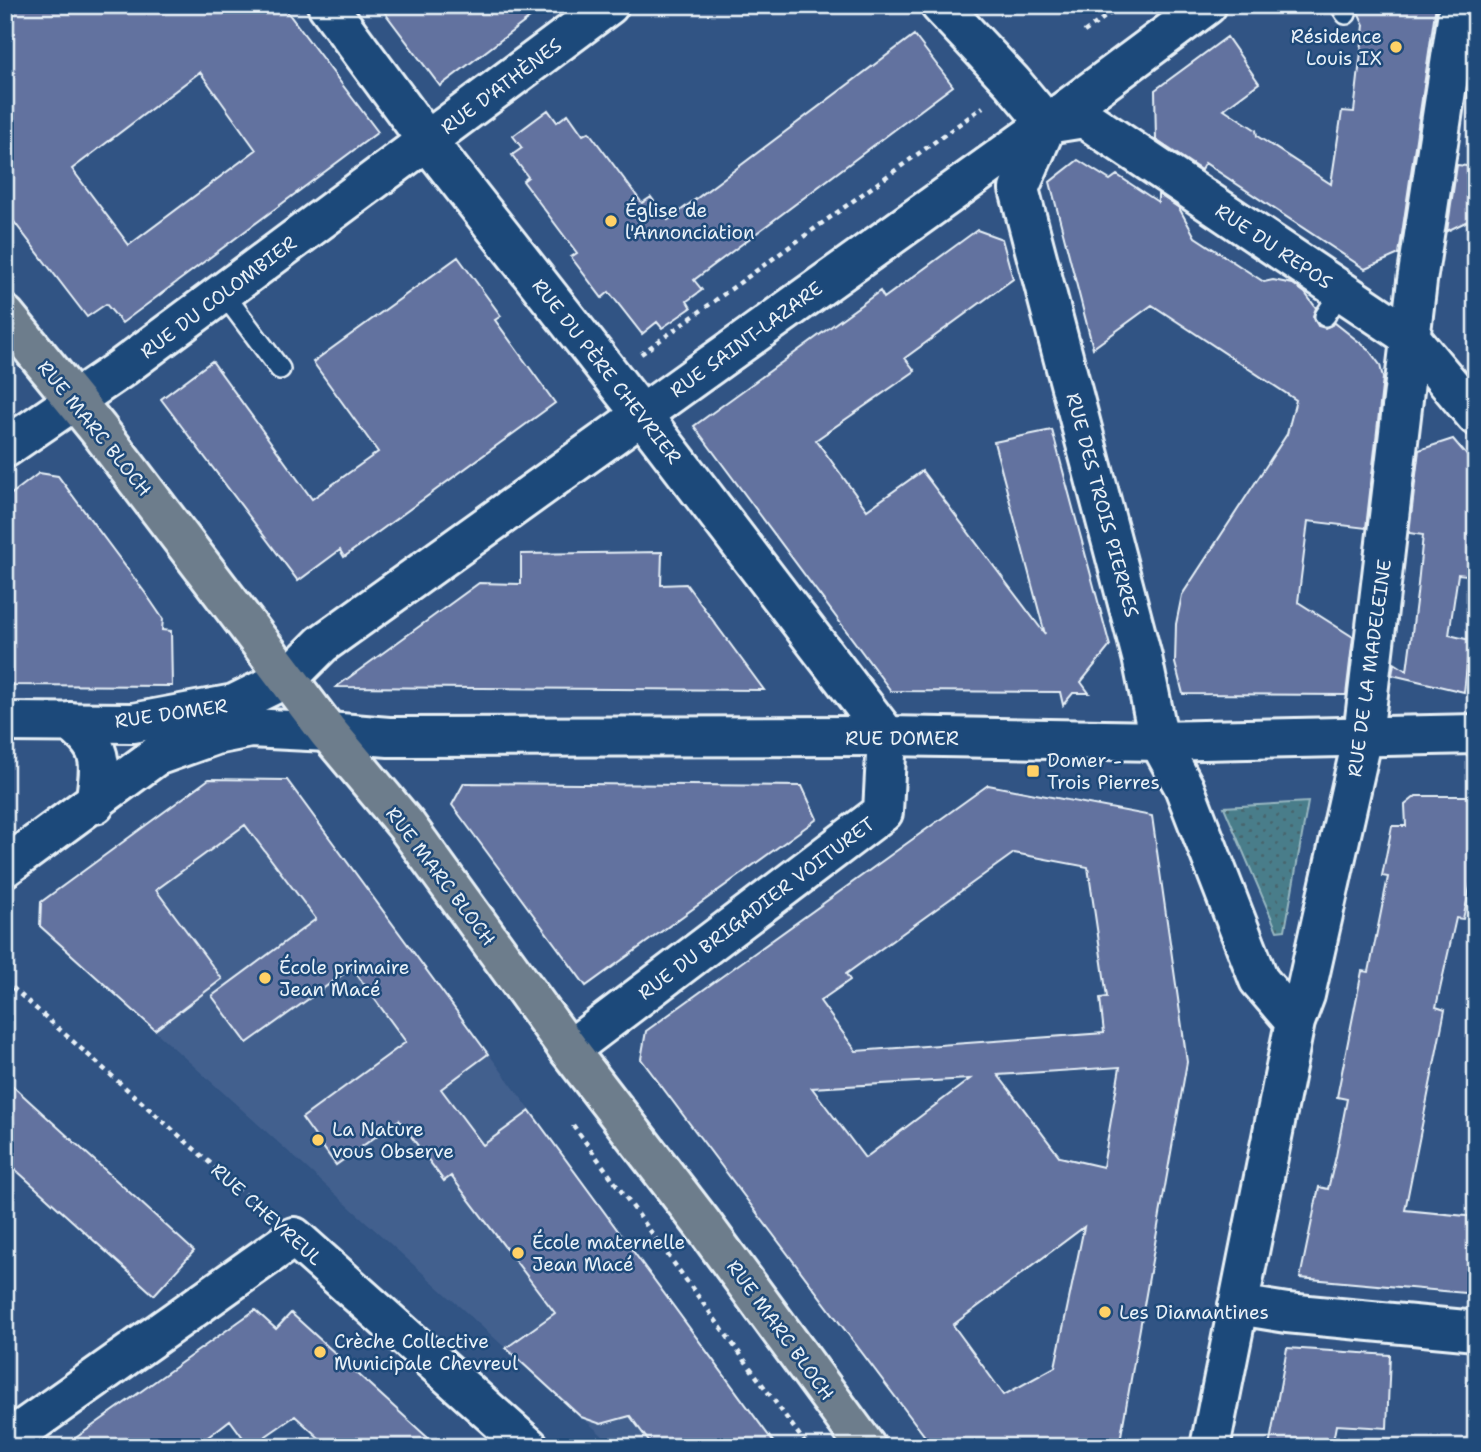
<svg xmlns="http://www.w3.org/2000/svg" width="1481" height="1452" font-family="'Shantell Sans',sans-serif">
  <style>
    .built { fill: #43608e }
    .grass { fill: url(#grass-dots); stroke: #98b7c1; stroke-width: 2 }
    .building { fill: #62729f; stroke: #e8f1f8; stroke-width: 2; fill-rule: evenodd }
    .lines { fill: none; stroke-linecap: round; stroke-linejoin: round }
    .lane-casing { stroke: #e8f1f8; stroke-width: 24 }
    .street-casing { stroke: #e8f1f8; stroke-width: 44 }
    .secondary-casing { stroke: #e8f1f8; stroke-width: 44 }
    .primary-casing { stroke: #e8f1f8; stroke-width: 44 }
    .path { stroke: #e8f1f8; stroke-width: 4.5; stroke-dasharray: 5 5; stroke-linecap: butt }
    .lane { stroke: #1f4a7a; stroke-width: 19 }
    .street { stroke: #1f4a7a; stroke-width: 38 }
    .secondary { stroke: #1f4a7a; stroke-width: 38 }
    .primary { stroke: #6d7d8c; stroke-width: 38 }
    .poi-dot { fill: #ffd166; stroke: #1f4a7a; stroke-width: 2.5 }
    .labels { text-anchor: middle; stroke-width: 5; stroke-linejoin: round; paint-order: stroke }
    .poi-label { font-size: 19px; fill: #e8f1f8; stroke: #1f4a7a; text-anchor: start }
    .street-label { font-size: 19px; fill: #e8f1f8; stroke: #1f4a7a }
  </style>
  <defs>
    <pattern id="grass-dots" width="8" height="8" patternUnits="userSpaceOnUse" patternTransform="scale(1.75)"><rect width="8" height="8" fill="#487d8a"/><path d="M2 2h.1M6 6h.1" fill="none" stroke="#47656d" stroke-width="1.8" stroke-linecap="round"/></pattern>
  </defs>
  <rect width="100%" height="100%" fill="#315484"/>
  <filter id="ink" filterUnits="userSpaceOnUse"><feTurbulence type="fractalNoise" baseFrequency=".0143" numOctaves="2"/><feDisplacementMap in="SourceGraphic" scale="14" xChannelSelector="R" yChannelSelector="G"/><feConvolveMatrix kernelMatrix="1 2 1 2 8 2 1 2 1" color-interpolation-filters="sRGB"/></filter>
  <g filter="url(#ink)">
    <path class="built" d="M220,779l67,1 491,667h-163l-575,-520 1,-25 166,-122z"/>
    <path class="grass" d="M1308,802l-23,128 -8,1 -53,-124z"/>
    <path class="building" d="M5,5h277l96,127 -256,191 -16,-19 -19,13 -82,-107zM200,72l56,78 -127,95 -57,-76z
      M379,5h168l-107,81z
      M1355,5h81l-37,249 -34,15 -160,-106 -4,7 -45,-30 -1,-50 72,-53 32,46 -35,26 32,21 1,6 74,48 11,-73 12,1 10,-87z
      M914,35l39,51 -259,194 8,10 -15,11 4,7 -29,20 -5,-6 -15,12 -33,-42 -7,6 -31,-41 6,-4 -54,-72 5,-4 -16,-22 10,-7 -9,-12 35,-26 9,12 11,-8 15,21 6,-3 53,71 9,-6 17,23z
      M1078,160l32,20 7,-5 41,27v-8l21,14 16,29 69,45 9,-2 20,4 12,9 11,15 -3,8 5,10 7,2 10,-5 33,26 12,16 3,13 -17,150 -58,-7 -10,81 55,35 -7,58 -163,-1 -8,-31 1,-39 6,-29 105,-161 9,-34 -144,-95 -59,43 -43,-166z
      M1457,165l19,2v50l-29,14z
      M977,230l25,9 11,40 -108,79 10,13 -99,69 51,70 55,-39 123,163 -51,-192 58,-12 58,216 -29,36 8,11h-16l-10,12 -3,-13 -169,-1 -197,-265 186,-135 4,7z
      M458,257l43,59 -6,4 60,83 -211,154 -4,-7 -42,31 -137,-182 51,-38 100,138 66,-47 -65,-90z
      M1453,439l23,27v110l-18,-2 -9,61 21,5 -6,52 -72,-17 2,-12 13,8 10,-77 6,-59 -14,-2 10,-83z
      M39,473l19,3 88,118 17,25 -1,11 9,1 1,55 -167,-1v-79l6,-55 -6,-7v-45z
      M662,552l-1,33 25,-1 78,106 -428,-3 143,-104 42,1v-30z
      M209,779l78,1 201,274 -47,35 42,56 47,-34 247,336h-124l-23,-31 -29,8 -20,-7 -75,-69 49,-35 -104,-137 -7,5 -45,-61 -63,45 -34,-47 104,-76 -54,-74 -105,75 -35,-47 104,-77 -71,-94 -89,65 66,89 -67,51 -115,-104 1,-24z
      M464,783l338,3 15,33 -231,167 -134,-181z
      M988,785l164,31 35,246 -68,385h-186l-292,-388 5,-28zM1014,853l74,14 19,130 -7,1 4,35 -248,18 -36,-50 30,-21 -4,-6zM1120,1067l-17,100 -43,-10 -62,-82zM970,1079l-105,79 -53,-70zM1084,1227l-29,140 -51,28 -51,-70z
      M1416,796h60v82h-4l-9,41 -7,-1 -20,89 9,3 -40,200 71,7v77l-176,-16 19,-91 9,2 8,-33 11,-57 -10,-2 25,-126 7,1 19,-95 -6,-1 10,-50h14l-1,-21z
      M5,1079l189,172 -40,44 -149,-135z
      M255,1310l21,19 15,-16 147,134h-109l-34,-31 -45,31 -20,-27 -35,27h-132z
      M1287,1348l103,7 -3,73 -51,-3 -4,22h-63z"/>
    <g class="lines">
      <g class="lane-casing">
        <path id="lane" d="M1340,5l6,9
          M223,293l57,76
          M1325,316l16,-25"/>
      </g>
      <g class="street-casing">
        <path id="street" d="M327,5l101,137 214,273 245,321 -4,76 -314,238
          M940,5l72,77 35,42
          M1047,124l-28,65 123,468 17,84 25,46 75,193 36,42
          M1047,124l37,-6 326,219 66,79
          M5,448l114,-78 490,-365
          M289,677l33,-33 725,-520 160,-119
          M70,722c35,27 31,41 25,82
          M5,867l151,-111 59,-21 35,-7 78,4
          M1238,1305l49,8 189,18
          M5,1442l289,-205 235,210
          M1210,1447l85,-425 10,-27 58,-259 54,-455 42,-276"/>
      </g>
      <g class="secondary-casing">
        <path id="secondary" d="M5,722l128,1 101,-19 55,-27
          M328,732l61,5 498,-1 272,5 317,-7"/>
      </g>
      <g class="primary-casing">
        <path id="primary" d="M5,315l93,114 230,303 78,93 163,225 132,172 165,225"/>
      </g>
      <path class="path" d="M1084,32l38,-27
        M641,354l342,-247
        M5,981l258,229
        M573,1125l235,322"/>
      <use href="#lane" class="lane"/>
      <use href="#street" class="street"/>
      <use href="#secondary" class="secondary"/>
      <use href="#primary" class="primary"/>
    </g>
  </g>
  <g class="poi-dot">
    <circle cx="1396" cy="47" r="7"/>
    <circle cx="611" cy="221" r="7"/>
    <rect x="1026" y="764" width="14" height="14" rx="3.5"/>
    <circle cx="265" cy="978" r="7"/>
    <circle cx="318" cy="1140" r="7"/>
    <circle cx="518" cy="1253" r="7"/>
    <circle cx="1105" cy="1312" r="7"/>
    <circle cx="320" cy="1352" r="7"/>
  </g>
  <g class="labels">
    <g class="poi-label">
      <text x="1382" y="43" text-anchor="end">Résidence<tspan x="1382" dy="22">Louis IX</tspan></text>
      <text x="625" y="217">Église de<tspan x="625" dy="22">l'Annonciation</tspan></text>
      <text x="1047" y="767">Domer -<tspan x="1047" dy="22">Trois Pierres</tspan></text>
      <text x="279" y="974">École primaire<tspan x="279" dy="22">Jean Macé</tspan></text>
      <text x="332" y="1136">La Nature<tspan x="332" dy="22">vous Observe</tspan></text>
      <text x="532" y="1249">École maternelle<tspan x="532" dy="22">Jean Macé</tspan></text>
      <text x="1119" y="1319">Les Diamantines</text>
      <text x="334" y="1348">Crèche Collective<tspan x="334" dy="22">Municipale Chevreul</tspan></text>
    </g>
    <g class="street-label">
      <text transform="translate(501 86) rotate(-37)" y="7">RUE D'ATHÈNES</text>
      <text transform="translate(1274 246) rotate(34)" y="7">RUE DU REPOS</text>
      <text transform="translate(218 297) rotate(-37)" y="7">RUE DU COLOMBIER</text>
      <text transform="translate(746 339) rotate(-36)" y="7">RUE SAINT-LAZARE</text>
      <text transform="translate(607 371) rotate(52)" y="7">RUE DU PÈRE CHEVRIER</text>
      <text transform="translate(95 428) rotate(51)" y="7">RUE MARC BLOCH</text>
      <text transform="translate(1103 505) rotate(75)" y="7">RUE DES TROIS PIERRES</text>
      <text transform="translate(1369 668) rotate(-82)" y="7">RUE DE LA MADELEINE</text>
      <text transform="translate(171 713) rotate(-8)" y="7">RUE DOMER</text>
      <text x="902" y="745">RUE DOMER</text>
      <text transform="translate(441 876) rotate(53)" y="7">RUE MARC BLOCH</text>
      <text transform="translate(756 908) rotate(-37)" y="7">RUE DU BRIGADIER VOITURET</text>
      <text transform="translate(267 1214) rotate(42)" y="7">RUE CHEVREUL</text>
      <text transform="translate(781 1330) rotate(54)" y="7">RUE MARC BLOCH</text>
    </g>
  </g>
  <rect width="1481" height="1452" fill="none" stroke="#1f4a7a" stroke-width="28"/>
  <rect x="14" y="14" width="1453" height="1424" fill="none" stroke="#e8f1f8" stroke-width="2.5" filter="url(#ink)"/>
</svg>
